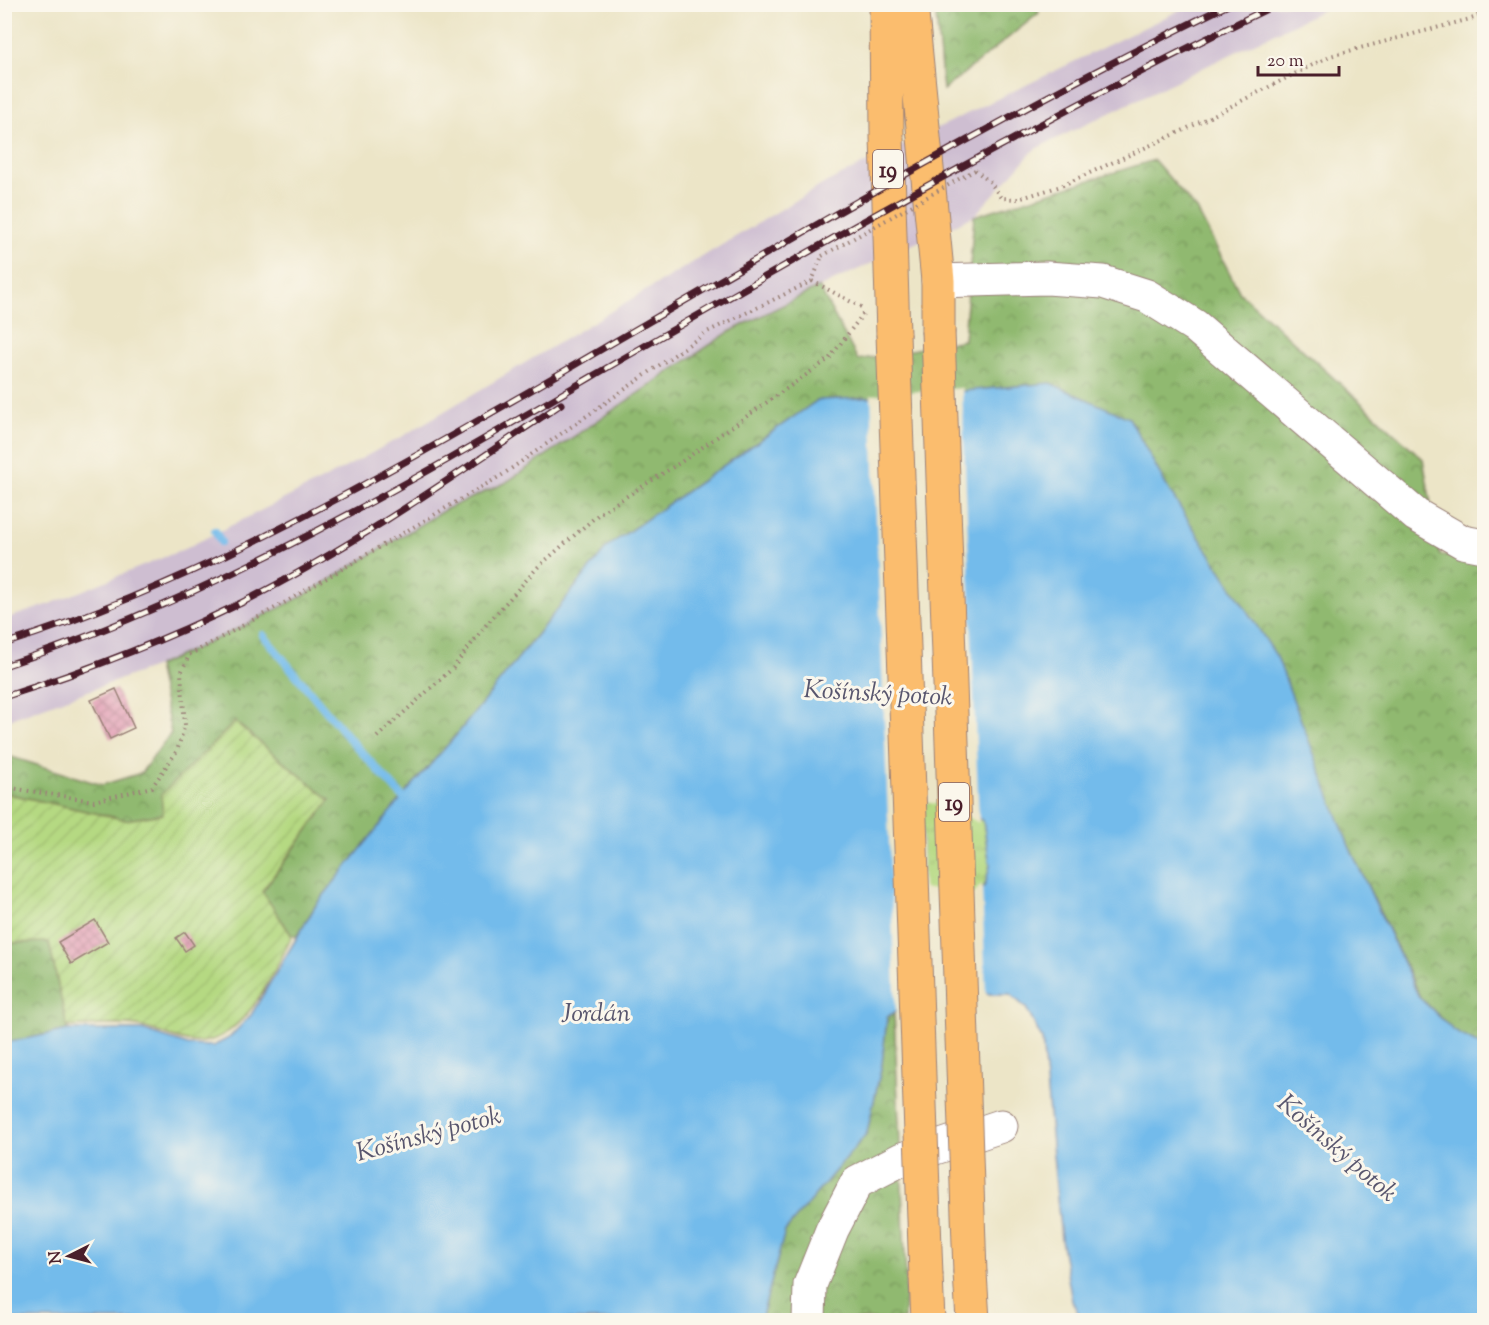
<svg xmlns="http://www.w3.org/2000/svg" width="1489" height="1325" font-family="'Sorts Mill Goudy',serif">
  <style>
    .railway { fill: #cebed1 }
    .grass { fill: url(#grass-tufts); stroke: #807c56; stroke-width: 1.5 }
    .forest { fill: url(#forest-crowns); stroke: #6d6c4e; stroke-width: 1.5 }
    .garden { fill: url(#garden-furrows); stroke: #807c56; stroke-width: 1.5 }
    .water { fill: #73bbeb; stroke: #5e6d8b; stroke-width: 1.5; fill-rule: evenodd }
    .pier { fill: #ece5c7 }
    .lines { fill: none; stroke-linecap: round; stroke-linejoin: round }
    .stream { stroke: #73bbeb; stroke-width: 8 }
    .building { fill: url(#building-cross-hatch) }
    .minor-casing { stroke: #9b8279; stroke-width: 35 }
    .major-casing { stroke: #9b8279; stroke-width: 35 }
    .path { stroke: #9b8279; stroke-width: 4; stroke-dasharray: 1.5 4.5; stroke-linecap: butt }
    .minor { stroke: #fff; stroke-width: 33 }
    .major { stroke: #fbbd6e; stroke-width: 33 }
    .rail-casing { stroke: #4a1f2b; stroke-width: 7 }
    .rail { stroke: #fbf7ec; stroke-width: 4.5; stroke-dasharray: 14; stroke-linecap: butt }
    .major-bridge-casing { stroke: #9b8279; stroke-width: 35; stroke-linecap: butt }
    .path-bridge { stroke: #9b8279; stroke-width: 4; stroke-dasharray: 1.5 4.5; stroke-linecap: butt }
    .major-bridge { stroke: #fbbd6e; stroke-width: 33 }
    .labels { text-anchor: middle; stroke-width: 6; stroke-linejoin: round; paint-order: stroke }
    .shield { fill: #fbf7ec; stroke: #7f6065; stroke-width: 1.5 }
    .shield-label { font-size: 22px; font-weight: bold; fill: #4a1f2b }
    .water-label { font-size: 26px; font-style: italic; fill: #58566e; stroke: #fbf7ec }
  </style>
  <defs>
    <pattern id="grass-tufts" width="24" height="20" patternUnits="userSpaceOnUse" patternTransform="scale(1.5)"><rect width="24" height="20" fill="#b5d982"/><path d="M3 7l-1-3M5 7V3M7 7l1-3M15 17l-1-3M17 17v-4M19 17l1-3" fill="none" stroke="#9dba70"/></pattern>
    <pattern id="forest-crowns" width="20" height="18" patternUnits="userSpaceOnUse" patternTransform="scale(1.5)"><rect width="20" height="18" fill="#90b970"/><path d="M2 6a3 3 0 1 1 6 0M12 15a3 3 0 1 1 6 0" fill="none" stroke="#78965c"/></pattern>
    <pattern id="garden-furrows" width="10" height="10" patternUnits="userSpaceOnUse" patternTransform="scale(1.5)"><rect width="10" height="10" fill="#b5d982"/><path d="M-1 1l2-2M0 10L10 0M9 11l2-2" fill="none" stroke="#9dba70"/></pattern>
    <pattern id="building-cross-hatch" width="8" height="8" patternUnits="userSpaceOnUse" patternTransform="scale(1.5)"><rect width="8" height="8" fill="#e097b0"/><path d="M0 0l8 8M0 8l8-8" fill="none" stroke="#b87b8f"/></pattern>
  </defs>
  <rect width="100%" height="100%" fill="#fbf7ec"/>
  <filter id="ink" filterUnits="userSpaceOnUse"><feTurbulence type="fractalNoise" baseFrequency=".0167" numOctaves="2"/><feDisplacementMap in="SourceGraphic" scale="12" xChannelSelector="R" yChannelSelector="G"/><feConvolveMatrix kernelMatrix="1 2 1 2 8 2 1 2 1" color-interpolation-filters="sRGB"/></filter>
  <filter id="wash" filterUnits="userSpaceOnUse"><feTurbulence type="fractalNoise" baseFrequency=".008" numOctaves="4" result="noise"/><feDisplacementMap in="SourceGraphic" scale="24" xChannelSelector="R" yChannelSelector="G"/><feGaussianBlur stdDeviation="1.35" result="paint"/><feColorMatrix in="noise" values="0 0 0 0 0 0 0 0 0 0 0 0 0 0 0 0 0 1.4 0 .05"/><feComposite in="paint" operator="in"/></filter>
  <g filter="url(#wash)">
    <rect width="100%" height="100%" fill="#ece5c7"/>
    <path class="railway" d="M1190,5h143l-298,144 -61,67 -154,71 -91,45 -224,151 -59,26 -141,86 -78,39 -70,32 -152,55v-102l45,-15 134,-55 140,-70 79,-43 424,-254z"/>
    <path class="grass" d="M922,799l38,9 23,13 7,44 -5,20 -10,11 -53,-5z"/>
    <path class="forest" d="M935,5h101l3,8 -96,77z
      M1154,160l43,50 43,83 183,166 17,96 44,7v485l-30,-16 -34,-34 -71,-151 -179,-354 -41,-74 -221,-22 -90,4 -210,146 -149,186 -56,64 -87,109 -19,31h-5l-30,-44 68,-92 -95,-78 -73,73 1,19 -37,6 -121,-27v-38l97,30 39,-12 30,-40 -14,-67 70,-32 78,-39 141,-86 59,-26 224,-151 90,-45 39,73 106,-20 10,-124z
      M49,942l19,88 -63,13 -1,-100z
      M894,1012l12,265 -2,43h-143l24,-89 82,-98 15,-69 5,-47z"/>
    <path class="garden" d="M235,722l95,78 -68,91 30,45c-18,36 -49,110 -98,106 -20,-1 -37,-13 -57,-16 -23,-3 -47,0 -70,1l-18,-85 -44,1 -1,-150 122,27 37,-6 -2,-19z"/>
    <path class="water" d="M1050,383l79,35 41,74 107,165 72,189 70,151 35,34 30,16v273h-402l-10,-19 -11,-62 -19,-200 -16,-31 -16,-14h-20l-50,-11 -53,34 -5,47 -15,69 -82,98 -24,89h-756v-277l63,-13h74l46,15 25,1 16,-8 22,-23 65,-110 87,-109 56,-64 149,-186 210,-146 90,-4zM922,799l38,9 23,13 7,44 -5,20 -10,11 -53,-5z"/>
    <path class="pier" d="M962,388l17,435 -33,-18 -24,-3 1,86 28,5h23l8,-9 4,112 -46,-10 -44,29 -25,-620z"/>
    <g class="lines">
      <path class="stream" d="M215,531l6,11
        M263,635l83,100 64,70"/>
    </g>
    <g id="blocks">
      <path class="building" d="M116,689l18,39 -24,11 -19,-39z
        M95,920l13,22 -37,22 -13,-22z
        M185,932l9,13 -9,6 -9,-13z"/>
    </g>
  </g>
  <g filter="url(#ink)">
    <use href="#blocks" fill-opacity="0" stroke="#9b8279" stroke-width="1.5"/>
    <g class="lines">
      <g class="minor-casing">
        <path id="minor" d="M938,281l109,-3 56,4 44,14 48,30 221,189 47,27 21,4
          M809,1320l1,-35 22,-55 25,-48 45,-23 99,-33"/>
      </g>
      <g class="major-casing">
        <path id="major" d="M886,4l1,133 6,197
          M911,4l27,277v50
          M970,1273l3,47
          M926,1276l2,44"/>
      </g>
      <path class="path" d="M975,170l15,12 11,16 17,1 43,-13 123,-56 146,-74 144,-38 10,-7
        M812,281l49,26
        M377,737l76,-69 33,-43 52,-58 62,-54 81,-51 148,-103 34,-45
        M4,787l90,14 58,-14 25,-36 8,-26 -4,-52 8,-18 95,-52 218,-128 205,-143 105,-51 10,-25"/>
      <use href="#minor" class="minor"/>
      <use href="#major" class="major"/>
      <g class="rail-casing">
        <path id="rail" d="M4,644c200,-63 381,-170 562,-274 218,-127 436,-256 664,-366
          M4,666c233,-77 440,-204 651,-326 204,-118 409,-233 622,-336
          M4,697c81,-26 160,-56 237,-94 112,-56 216,-129 320,-199"/>
      </g>
      <use href="#rail" class="rail"/>
      <g class="major-bridge-casing">
        <path id="major-bridge" d="M938,331l32,942
          M893,334l33,942"/>
      </g>
      <path class="path-bridge" d="M822,256l153,-86"/>
      <use href="#major-bridge" class="major-bridge"/>
    </g>
  </g>
  <g class="labels">
    <g class="shield">
      <rect x="873" y="150" width="30" height="38" rx="4.5"/>
      <rect x="939" y="783" width="30" height="38" rx="4.5"/>
    </g>
    <g class="shield-label">
      <text x="888" y="177">19</text>
      <text x="954" y="810">19</text>
    </g>
    <g class="water-label">
      <text transform="translate(878 692) rotate(3)" y="9">Košínský potok</text>
      <text x="596" y="1021">Jordán</text>
      <text transform="translate(428 1133) rotate(-15)" y="9">Košínský potok</text>
      <text transform="translate(1338 1147) rotate(41)" y="9">Košínský potok</text>
    </g>
  </g>
  <rect width="1489" height="1325" fill="none" stroke="#fbf7ec" stroke-width="24"/>
  <g transform="translate(69 1256) rotate(264)" stroke="#fbf7ec" stroke-width="4.5" paint-order="stroke">
  <path d="M0-4.5L10 22L0 15L-10 22Z" fill="#4a1f2b"/>
  <text y="-9" font-size="16" font-weight="bold" text-anchor="middle" fill="#4a1f2b">N</text>
  </g>
  <path d="M1258 66v9h81v-9" fill="none" stroke="#4a1f2b" stroke-width="3"/>
  <text x="1267" y="66" font-size="18" fill="#4a1f2b" stroke="#fbf7ec" stroke-width="4.5" paint-order="stroke">20 m</text>
</svg>
